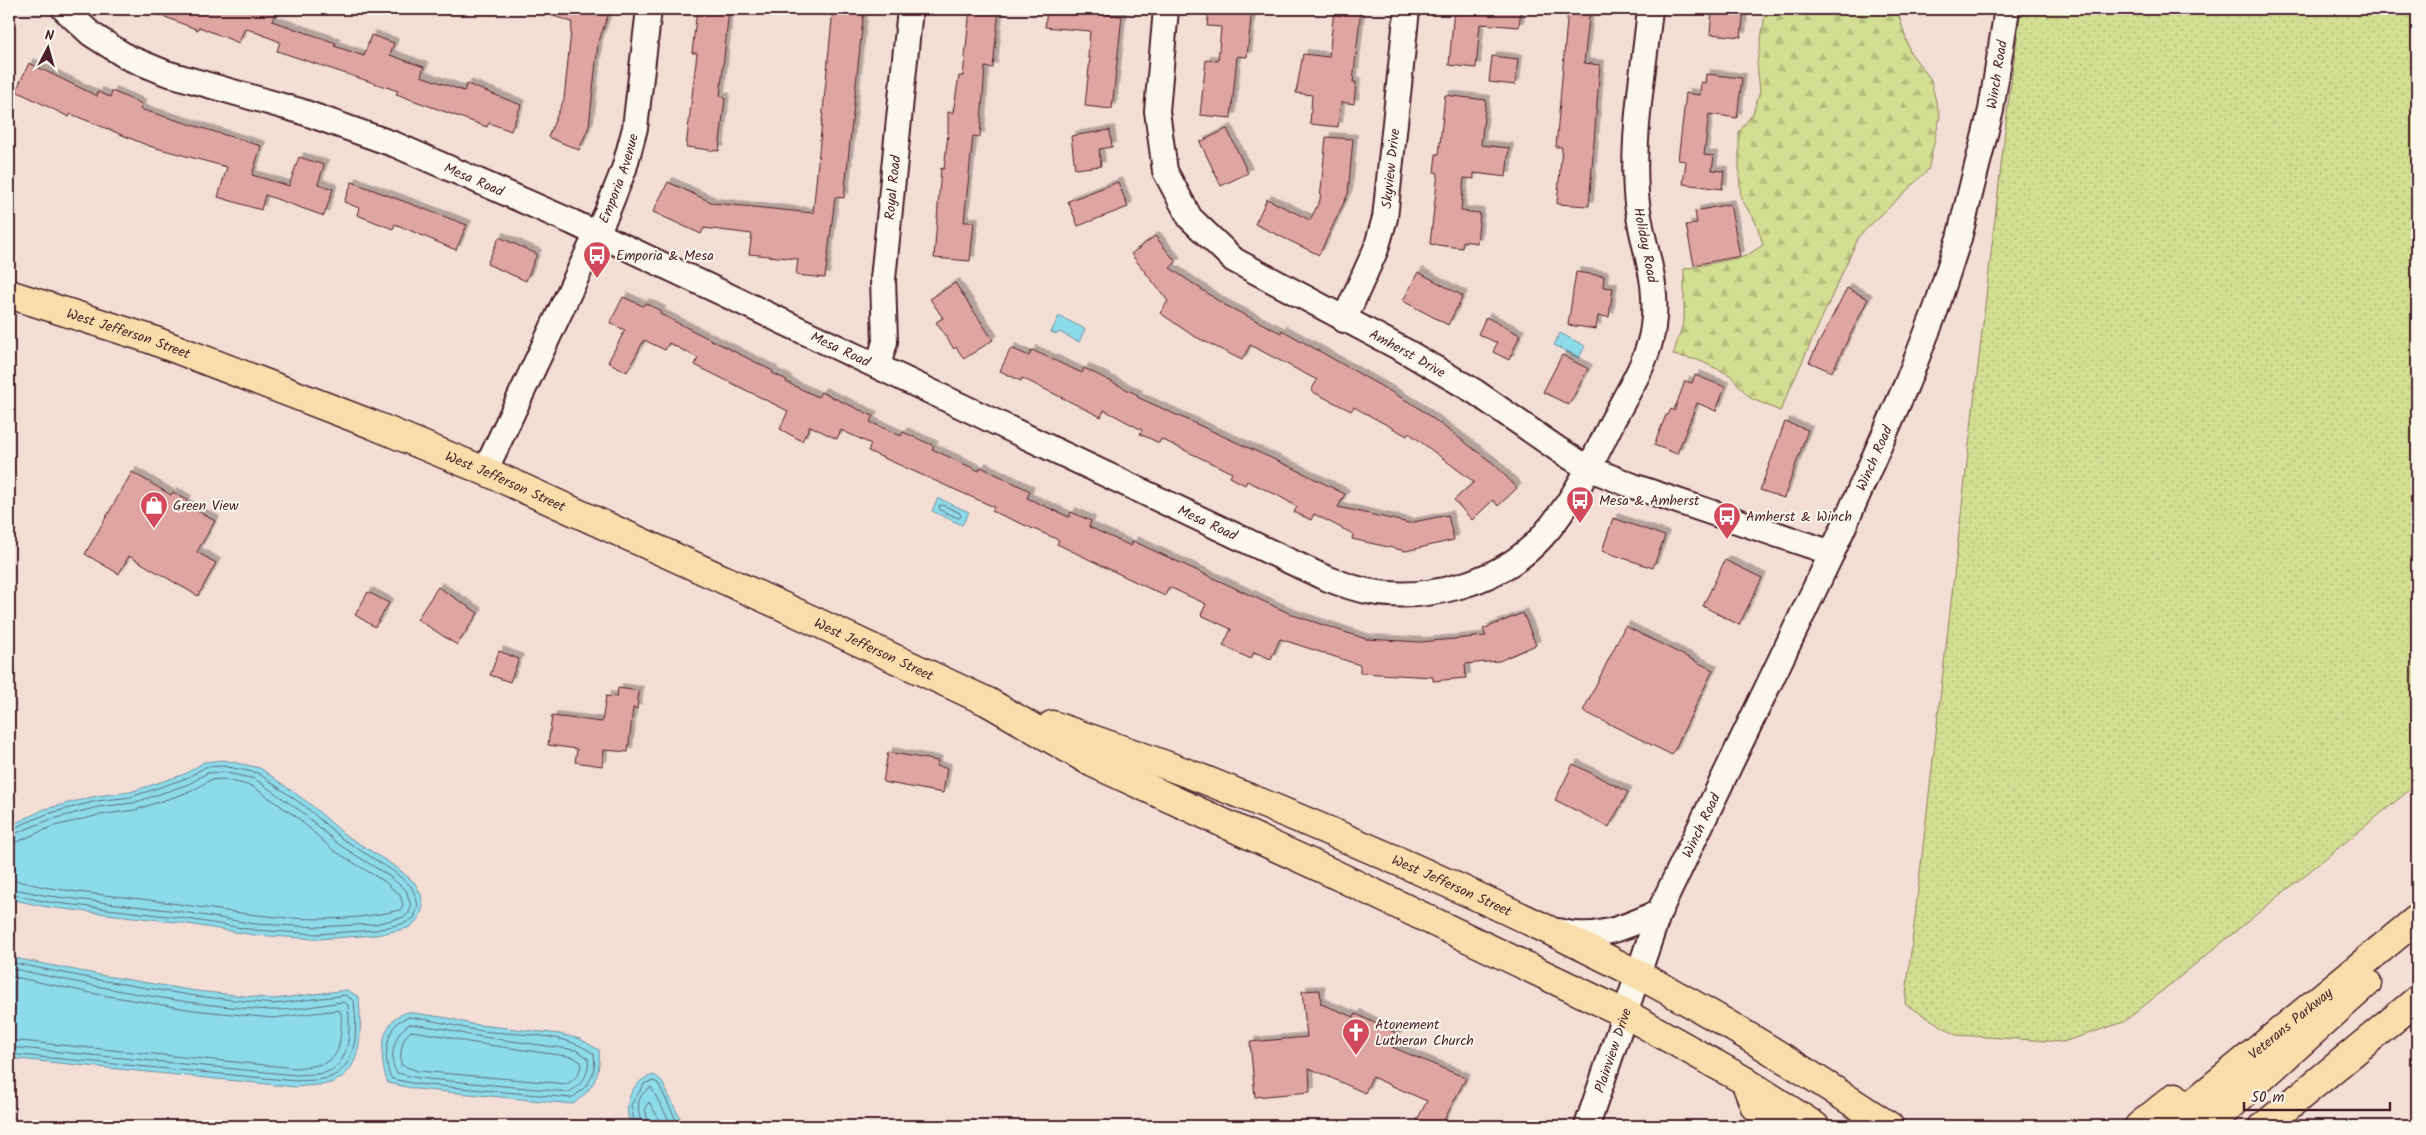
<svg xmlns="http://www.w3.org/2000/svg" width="2426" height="1135" font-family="Kalam,sans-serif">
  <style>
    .grass { fill: url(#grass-dots); stroke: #8e7e5e }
    .forest { fill: url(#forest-firs); stroke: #8e7e5e }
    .water { fill: #8cdbeb; stroke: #72909e }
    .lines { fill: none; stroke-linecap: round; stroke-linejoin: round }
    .shore { stroke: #646a78; stroke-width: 1 }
    .building { fill: #dfa5a1; stroke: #4a1f2b; filter: url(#shadow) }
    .minor-casing { stroke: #4a1f2b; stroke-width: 28 }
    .primary-casing { stroke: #4a1f2b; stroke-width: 31 }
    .trunk-casing { stroke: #4a1f2b; stroke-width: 31 }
    .minor { stroke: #fbf7ec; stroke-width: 24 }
    .primary { stroke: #f9deab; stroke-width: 28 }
    .trunk { stroke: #f9deab; stroke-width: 28 }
    .labels { text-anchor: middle; stroke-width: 4; stroke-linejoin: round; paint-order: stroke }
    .street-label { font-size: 14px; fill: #4a1f2b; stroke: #fbf7ec }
    .poi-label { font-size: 14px; fill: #4a1f2b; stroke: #fbf7ec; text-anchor: start }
  </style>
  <defs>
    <pattern id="grass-dots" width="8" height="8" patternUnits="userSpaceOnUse" patternTransform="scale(1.25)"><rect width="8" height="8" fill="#d2de91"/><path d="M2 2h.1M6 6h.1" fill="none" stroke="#b6be7d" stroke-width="1.8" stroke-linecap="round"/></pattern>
    <pattern id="forest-firs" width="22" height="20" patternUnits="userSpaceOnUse" patternTransform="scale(1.25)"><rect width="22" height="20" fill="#d2de91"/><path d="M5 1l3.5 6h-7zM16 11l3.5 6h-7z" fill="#b6be7d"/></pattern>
    <filter id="shadow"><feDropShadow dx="4.5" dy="-4.5" stdDeviation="0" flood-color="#0004"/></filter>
  </defs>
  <rect width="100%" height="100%" fill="#f3ded6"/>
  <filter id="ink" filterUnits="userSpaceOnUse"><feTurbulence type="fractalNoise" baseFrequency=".02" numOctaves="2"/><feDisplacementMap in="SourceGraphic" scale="10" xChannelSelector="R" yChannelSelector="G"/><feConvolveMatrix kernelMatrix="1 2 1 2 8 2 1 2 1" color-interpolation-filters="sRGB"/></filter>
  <g filter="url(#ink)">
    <path class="grass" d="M2021,9h396v775l-293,238 -61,20 -107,-7 -51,-31 103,-899z"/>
    <path class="forest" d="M1766,9h131l13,43 20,26 10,38 -12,54 -69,66 -79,175 -30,-13 -20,-23 -32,-15 -25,-5 11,-34v-52l62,-13 17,-11 -6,-20 -16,-27 -2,-23v-43l14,-19 7,-21 -3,-29z"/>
    <path class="water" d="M1059,316l26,13 -6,13 -20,-10 -2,2 -6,-2z
      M1560,333l25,13 -6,12 -25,-13z
      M938,498l31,14 -7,13 -30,-14z
      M223,760l37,8 50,36 34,30 52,33 19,16 6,12 2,12 -5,14 -10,7 -31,7 -60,4 -63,-4 -78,-13 -129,-15 -38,-8v-73l36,-17 51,-13 34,-4 55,-18 19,-12z
      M9,957l91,18 96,16 78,8 73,-9 12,7c2,30 6,74 -28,86 -11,3 -24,2 -35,4l-287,-29z
      M407,1012l41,6 23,6 89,10 20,5 19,11c2,26 -6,39 -26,54l-157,-15 -28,-6c-8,-19 -9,-47 6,-64 2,-3 9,-5 13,-7z
      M654,1075l7,5 23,46h-53c-9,-21 0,-46 23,-51z"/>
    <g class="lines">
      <path class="shore" d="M943,505l17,8 1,4 -3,1 -18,-8 -1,-4z
        M9,830l38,-16 50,-13 34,-4 56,-19 18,-11 18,-1 35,7 48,34 35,31 52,33 18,15 5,11 2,9 -4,12 -9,5 -29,7 -59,4 -63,-4 -78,-13 -128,-15 -39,-8
        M9,836l40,-16 49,-13 35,-4 56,-19 18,-11 16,-1 32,7 47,33 36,32 51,32 17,14 5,16 -2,7 -5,4 -29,7 -58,3 -62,-3 -78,-13 -128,-15 -40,-8
        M9,844l8,-2 34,-15 48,-12 36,-5 57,-19 18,-11 12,-1 30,7 46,32 35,32 52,32 15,13 3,10 -3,5c-76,18 -146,5 -222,-6 -43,-7 -86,-9 -128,-16 -14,-2 -27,-7 -41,-8
        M9,962l90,18 96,16 78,8 73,-9 8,6c3,26 5,63 -23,76 -10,4 -25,3 -35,4l-287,-27
        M9,968c86,18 175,38 263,42 23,1 49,-6 72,-8l4,3c2,22 4,58 -21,67 -9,3 -21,2 -31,3l-287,-28
        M9,976l87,18 97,16 79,8 67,-8c4,5 2,12 2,19 -2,36 -13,35 -45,39l-287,-28
        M409,1017c21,2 40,8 61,12 39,8 91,0 124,25 3,20 -6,34 -23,44l-154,-14 -25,-5c-9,-13 -7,-45 6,-57 3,-2 8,-4 11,-5z
        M410,1024l36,5 23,6 107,15 12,8c2,15 -5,26 -19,34l-151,-14 -21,-5c-10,-13 -2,-43 13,-49z
        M411,1031l33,5 24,6 105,15 8,5c0,10 -5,17 -14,22l-149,-13 -17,-6c-1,-11 0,-28 10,-34z
        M635,1126l-4,-21 14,-22 8,-2 5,2 21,43
        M641,1126c-1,-16 -9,-27 10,-39l21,39
        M649,1126l-4,-18 4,-6 14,24"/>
    </g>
    <path class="building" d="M145,9h123l8,3 -4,9 64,22 -2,3 30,10 7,-21 23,8 -4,12 34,12 -3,9 43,15 3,-7 54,21 -10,26 -22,-8 -2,4 -91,-33 2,-3 -121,-40 3,-9 -35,-14 -6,15 -40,-16 -1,3z
      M542,9h68l-12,35 -9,82 -10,24 -31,-13 16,-38 8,-77 -31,-10z
      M697,9h32l-9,88 5,1 -6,53 -33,-4 11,-94h-5z
      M833,9h31l-20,189 -9,-1 -10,81 -29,-3 2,-16 -49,-5 3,-20 -48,-6 -3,6 -48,-22 15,-30 45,21 100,10z
      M970,9h29l-6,59 -8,-1 -5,70 -7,-1 -9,86h10l-4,39 -36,-3 7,-90 3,1 4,-35v-22l5,1 6,-37h4z
      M1047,9h26v2l49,5 -10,93 -27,-3 5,-48 -2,-1 2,-26 -45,-4z
      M1209,9h43l-5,48 -10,-1 -6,62 -31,-3 6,-55 12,1 3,-34 -14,-1z
      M1334,9h27l-8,73h3l-2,22 -13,-2 -3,25 -28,-3 2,-29 -16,-2 7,-39 26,3z
      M1454,9h67l-2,18 -39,-3 -4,44 -27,-3z
      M1568,9h22l-6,54 16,2 -11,141 -32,-2 5,-57h-6z
      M1715,9h29l-3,28 -31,-3 2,-24z
      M1492,56l26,3 -3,26 -26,-3z
      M29,63l68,33 1,-4 12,5 2,-6 30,13 -2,5 121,37 -9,29 37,11 10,-29 25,8 -6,19 15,5 -9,27 -59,-21 -4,15 -43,-13 9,-30 -78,-21 -78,-32 -2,3 -53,-26z
      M1706,74l36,4 -5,40 -28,-4 -5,41 10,1 -2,14 12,1 -2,18 -39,-5 3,-23 -8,-1 8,-67 14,2 1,-13 4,1z
      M1445,95l41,5 -5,45 28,3 -3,29 -32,-4v6l-10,-1 -3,33 19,2 -3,30 -14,-2 -1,7 -32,-4 8,-71 -4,-1 2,-18h3z
      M1227,129l21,44 -27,13 -21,-44z
      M1110,130l2,17 -13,2 2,17 -26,3 -4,-33z
      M1326,137l27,2 -5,55 -29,61 -64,-31 12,-25 43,21 10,-20z
      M352,182l115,43 -11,25 -61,-26 -2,5 -36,-14 2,-7 -15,-6z
      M1118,182l10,25 -50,19 -10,-25z
      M1730,204l10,52 -46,9 -8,-40 11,-2 -2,-12z
      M1155,236l21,26 -6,6 53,36 58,29 1,-3 134,76 78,58 23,24 -19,18 -5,-6 -21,20 -18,-20 20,-18 -65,-49 -2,3 -53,-29 -3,4 -40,-20 6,-11 -67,-35 -8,15 -50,-25 -32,-22 8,-12 -37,-47z
      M499,237l38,17 -11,27 -39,-17z
      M1418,272l45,24 -15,29 -45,-24z
      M1576,272l28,4 -1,11 10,1 -4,29 -11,-1 -2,13 -28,-4z
      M955,283l38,57 -29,19 -8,-12 -2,2 -18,-27 7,-4 -13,-19z
      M1847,288l21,11 -36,73 -23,-10z
      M623,297l20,9 2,-3 16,8 -1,3 113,57 -1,2 15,7 -1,2 32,15 3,-5 52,24 -3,6 31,14 2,-4 31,14 -2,3 47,22 2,-4 49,24 -3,7 42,19 2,-5 20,9 -2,6 42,19 2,-5 160,74 73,24 55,3 65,-6 -3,-7 40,-16 13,32 -37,16 -34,3 1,14 -33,3v-4l-73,-4v-8l-80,-26 -9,20 -17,-7 -3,7 -28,-13 8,-17 -30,-14 5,-11 -37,-17 -4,9 -108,-52 2,-4 -67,-29 2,-4 -126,-56 3,-7 -30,-14 -4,9 -27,-13 -8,15 -22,-12 8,-18 -93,-46 3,-7 -29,-15 -4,7 -21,-10 -17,32 -19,-10 17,-32 -15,-7z
      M1486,317l34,18 -11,25 -16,-8 4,-9 -19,-9z
      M1011,348l18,8 3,-6 50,23 2,-5 54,27 -1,2 156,71 52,26 -7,13 71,16 39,-8 6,25 -48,11 -54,-12 1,-5 -39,-20 -3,6 -17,-8 3,-5 -18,-11 -32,-15 -2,4 -15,-8 2,-4 -71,-34 -2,4 -19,-9 2,-4 -38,-20 -3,7 -79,-39 -1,3 -21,-10z
      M1562,355l26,14 -19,36 -26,-13z
      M1695,375l30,12 -9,24 -19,-8 -20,51 -23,-9 12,-30h2l3,-6 3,2 11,-30 7,2z
      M1785,422l23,8 -24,68 -24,-8z
      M132,472l39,23 2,-3 14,8 -2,4 30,17 -18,31 19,11 -18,33 -69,-40 -10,18 -34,-20z
      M1613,518l52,18 -12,32 -51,-17z
      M1725,560l37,18 -23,47 -36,-19z
      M438,587l40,26 -21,32 -40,-26z
      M368,592l21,11 -14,24 -20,-12z
      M1625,626l88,44 -41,85 -89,-44z
      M499,651l20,8 -9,23 -20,-7z
      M618,688l21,3 -2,18 -4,-1 -5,44 -24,-2 -2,16 -27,-4 2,-13 -29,-4 4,-29 50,6 4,-26 11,1z
      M888,752l50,9 -2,5 11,2 -4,25 -60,-11z
      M1573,764l55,28 -19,35 -54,-27z
      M1320,990l1,14 33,13 2,-3 42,20 -6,13 74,31 -25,48h-12l-12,-6 10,-19 -55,-24 -7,16 -56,-25 1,24 -55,5 -5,-55 57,-5 -5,-46z"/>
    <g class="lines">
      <g class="minor-casing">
        <g id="minor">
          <path id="s1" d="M64,9l27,25 36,23 39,16 134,38 96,34 176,77 749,354c15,6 30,12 46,15 58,12 133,-8 174,-53 30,-33 52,-76 71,-116 15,-29 37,-62 41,-95 7,-51 -14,-86 -17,-134 -4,-61 8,-124 14,-184"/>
          <path id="s2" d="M1166,9l-9,102 8,60 25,47 44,42 175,93 65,38 85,59 29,18 45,18 199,67"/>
          <path id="s3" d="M1344,320l32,-71 9,-31 22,-209"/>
          <path id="s4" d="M878,365l7,-23 -2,-63 27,-270"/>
          <path id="s5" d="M485,471l122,-259 17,-43 11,-41 14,-119"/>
          <path d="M1558,931c36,10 69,-4 101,-19"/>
          <path id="s6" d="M1587,1126l72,-214 173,-359 75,-170 29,-74 23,-71 32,-128 16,-101"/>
        </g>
      </g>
      <g class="primary-casing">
        <g id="primary">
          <path id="s7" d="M9,294l141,45 221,85 114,47 297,135 206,96 105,61 239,110 294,141 114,64 75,48"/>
          <path id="s8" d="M1052,725c53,19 106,36 158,57 144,58 289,121 427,192 87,45 170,98 252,152"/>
        </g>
      </g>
      <g class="trunk-casing">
        <g id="trunk">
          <path d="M1745,1081l10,26 30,19"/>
          <path d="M2139,1126l36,-29"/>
          <path id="s9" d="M2165,1126l252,-207"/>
          <path d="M2208,1126l159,-143"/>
          <path d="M2264,1126l153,-126"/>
        </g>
      </g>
      <use href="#minor" class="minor"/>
      <use href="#primary" class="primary"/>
      <use href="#trunk" class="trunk"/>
    </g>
  </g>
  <defs>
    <g id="bus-pin" transform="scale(1.4375)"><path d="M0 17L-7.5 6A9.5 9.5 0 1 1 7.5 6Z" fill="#d1495b" stroke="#fbf7ec"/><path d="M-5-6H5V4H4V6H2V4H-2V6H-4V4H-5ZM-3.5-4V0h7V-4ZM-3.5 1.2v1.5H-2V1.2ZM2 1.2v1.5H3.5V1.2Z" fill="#fff"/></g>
    <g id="shop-pin" transform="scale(1.4375)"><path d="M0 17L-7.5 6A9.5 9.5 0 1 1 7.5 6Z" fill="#d1495b" stroke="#fbf7ec"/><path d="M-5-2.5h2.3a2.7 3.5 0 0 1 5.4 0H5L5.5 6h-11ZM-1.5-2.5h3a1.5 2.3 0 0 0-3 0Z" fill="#fff"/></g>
    <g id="church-pin" transform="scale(1.4375)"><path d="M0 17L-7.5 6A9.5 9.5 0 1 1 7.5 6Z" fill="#d1495b" stroke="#fbf7ec"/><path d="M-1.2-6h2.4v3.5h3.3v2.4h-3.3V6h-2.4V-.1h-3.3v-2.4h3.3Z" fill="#fff"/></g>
  </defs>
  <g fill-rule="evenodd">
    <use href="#bus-pin" x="597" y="255"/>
    <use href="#bus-pin" x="1580" y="500"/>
    <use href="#shop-pin" x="154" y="505"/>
    <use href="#bus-pin" x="1727" y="516"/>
    <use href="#church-pin" x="1356" y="1032"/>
  </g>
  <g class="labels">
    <g class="street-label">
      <text dy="5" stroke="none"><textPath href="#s6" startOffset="1132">Winch Road</textPath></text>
      <text dy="5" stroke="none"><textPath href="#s3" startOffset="160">Skyview Drive</textPath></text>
      <text dy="5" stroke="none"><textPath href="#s5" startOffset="322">Emporia Avenue</textPath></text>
      <text dy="5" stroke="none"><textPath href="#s1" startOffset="448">Mesa Road</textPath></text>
      <text dy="5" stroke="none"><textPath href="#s4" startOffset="179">Royal Road</textPath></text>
      <text transform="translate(1646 245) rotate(79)" y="5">Holiday Road</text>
      <text dy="5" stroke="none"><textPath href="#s7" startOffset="126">West Jefferson Street</textPath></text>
      <text dy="5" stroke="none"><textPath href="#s1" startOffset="852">Mesa Road</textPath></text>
      <text dy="5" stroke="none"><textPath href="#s2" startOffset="474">Amherst Drive</textPath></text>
      <text dy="5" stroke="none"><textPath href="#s6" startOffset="728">Winch Road</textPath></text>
      <text dy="5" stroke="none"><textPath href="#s7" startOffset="531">West Jefferson Street</textPath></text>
      <text dy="5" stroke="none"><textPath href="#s1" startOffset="1258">Mesa Road</textPath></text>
      <text dy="5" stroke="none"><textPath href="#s7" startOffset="936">West Jefferson Street</textPath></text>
      <text dy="5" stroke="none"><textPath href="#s6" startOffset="322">Winch Road</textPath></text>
      <text dy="5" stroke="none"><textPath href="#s8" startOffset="431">West Jefferson Street</textPath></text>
      <text dy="5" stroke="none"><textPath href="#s9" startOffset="162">Veterans Parkway</textPath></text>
      <text dy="5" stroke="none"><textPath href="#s6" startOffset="80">Plainview Drive</textPath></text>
    </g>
    <g class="poi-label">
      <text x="616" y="260">Emporia &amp; Mesa</text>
      <text x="1599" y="505">Mesa &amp; Amherst</text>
      <text x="173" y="510">Green View</text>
      <text x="1746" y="521">Amherst &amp; Winch</text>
      <text x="1375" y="1029">Atonement<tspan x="1375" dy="16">Lutheran Church</tspan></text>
    </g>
  </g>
  <rect width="2426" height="1135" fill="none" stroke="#fbf7ec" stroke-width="30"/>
  <rect x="15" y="15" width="2396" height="1105" fill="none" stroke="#4a1f2b" stroke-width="2" filter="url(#ink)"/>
  <g transform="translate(48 48) rotate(6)" stroke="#fbf7ec" stroke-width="4" paint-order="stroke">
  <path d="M0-4L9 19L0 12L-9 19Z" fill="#4a1f2b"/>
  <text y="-8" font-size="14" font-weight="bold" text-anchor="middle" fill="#4a1f2b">N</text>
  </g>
  <path d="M2244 1102v8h146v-8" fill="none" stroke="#4a1f2b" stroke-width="2.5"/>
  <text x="2251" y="1102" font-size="15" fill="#4a1f2b" stroke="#fbf7ec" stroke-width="4" paint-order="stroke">50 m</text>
</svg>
